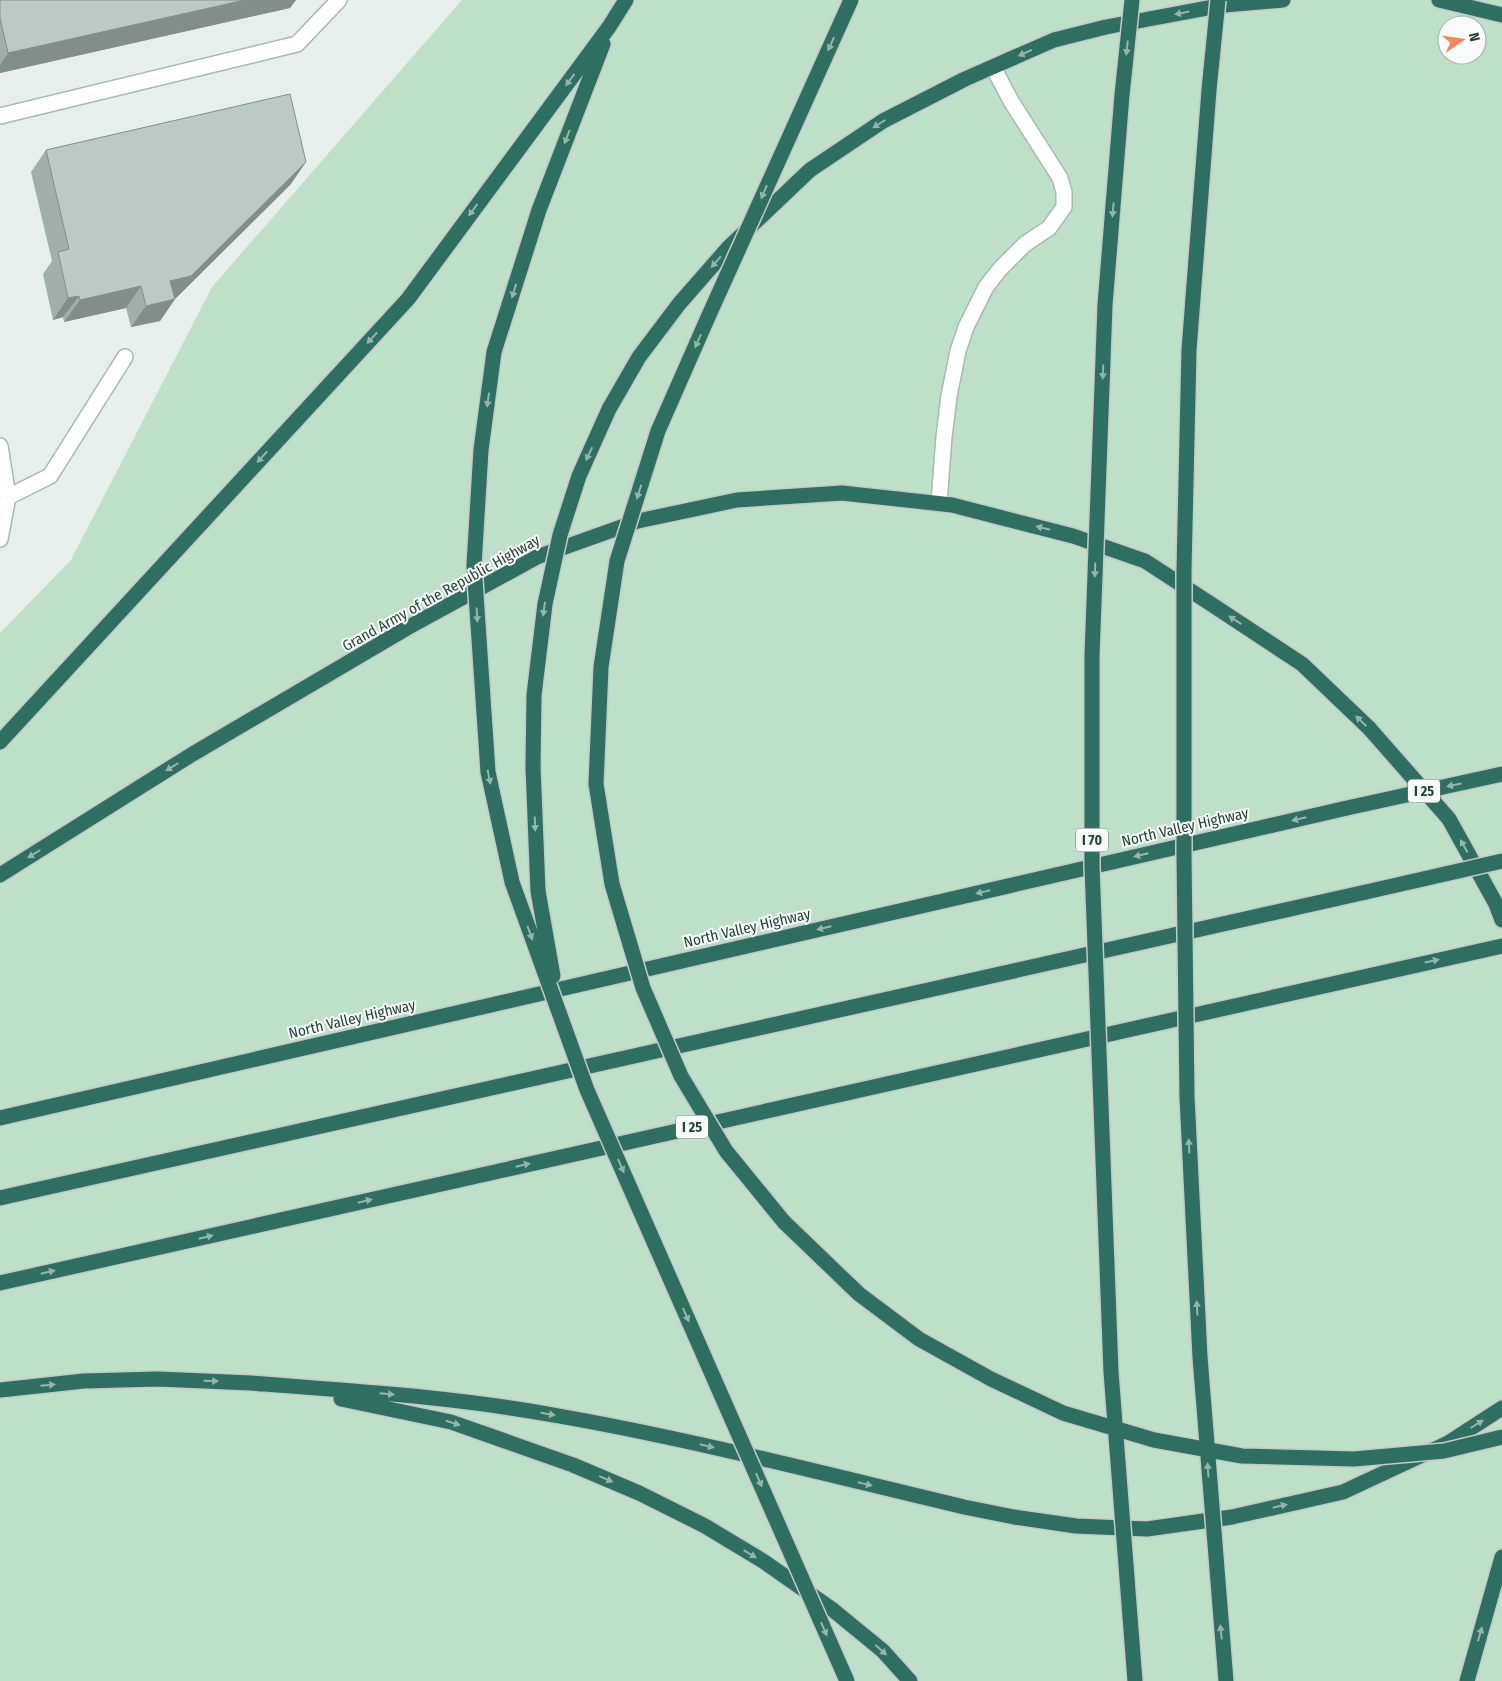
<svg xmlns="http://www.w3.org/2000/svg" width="1502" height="1681" font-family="'Fira Sans Condensed',sans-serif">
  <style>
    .green { fill: #bfe0c8; fill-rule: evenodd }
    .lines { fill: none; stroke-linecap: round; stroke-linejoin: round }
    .service-casing { stroke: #a8b8b2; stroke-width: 18 }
    .minor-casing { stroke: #a8b8b2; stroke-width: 18 }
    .motorway-casing { stroke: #c2cac8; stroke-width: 18 }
    .service { stroke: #fff; stroke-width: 15 }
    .minor { stroke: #fff; stroke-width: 15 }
    .motorway { stroke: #2f6f62; stroke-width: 15 }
    .motorway-bridge-casing { stroke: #c2cac8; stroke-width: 18; stroke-linecap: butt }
    .motorway-bridge { stroke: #2f6f62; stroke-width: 15 }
    .wall { fill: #a1aea9 }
    .shaded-wall { fill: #838d89 }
    .building { fill: #bbcac4; stroke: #838d89 }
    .oneway { fill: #93b5ae }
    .labels { text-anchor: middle; stroke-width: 4; stroke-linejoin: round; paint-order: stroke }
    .shield { fill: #f7fbf9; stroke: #637a73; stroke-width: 1 }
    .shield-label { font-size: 14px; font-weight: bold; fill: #24423a }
    .street-label { font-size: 15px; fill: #24423a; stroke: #f7fbf9 }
  </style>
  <rect width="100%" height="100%" fill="#e6efeb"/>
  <path class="green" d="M462,0h1040v1681h-1502v-1048l71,-73 141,-273zM1447,25h30v30h-30z"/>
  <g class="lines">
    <g class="service-casing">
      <path id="service" d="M0,116l297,-72 42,-44
        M8,497l42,-21 75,-119
        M939,503l5,-66 5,-41 9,-45 8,-24 20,-40 14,-18 25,-25 24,-16 15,-21v-15l-4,-14 -49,-77 -18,-34"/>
    </g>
    <g class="minor-casing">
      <path id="minor" d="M0,446l8,51 -8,42"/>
    </g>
    <g class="motorway-casing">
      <path id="motorway" d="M1439,0l63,15
        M494,352l45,-142 64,-166
        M609,409l30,-52 40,-53 49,-56 82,-78 73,-49 82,-42 89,-39 52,-13 118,-22 59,-5
        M0,742l408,-443 201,-272 17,-27
        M0,875l191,-120 216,-127 130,-71 101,-36 99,-21 105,-7 110,12 121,31 72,25 66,43 91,60 67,64 80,91 47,85 6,16
        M0,1118l1347,-310
        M0,1198l1366,-306
        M0,1283l1502,-337
        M251,1383c103,8 206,14 308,33 136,24 270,59 405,91l50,10 62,9 71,3 85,-12 111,-25 105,-49 54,-35
        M0,1390l84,-9 74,-2 93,4 10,1
        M341,1399l110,23 122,43 66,28 66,33 58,35 70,49 50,41 27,30
        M1467,1681l35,-124"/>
    </g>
    <use href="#service" class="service"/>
    <use href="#minor" class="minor"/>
    <use href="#motorway" class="motorway"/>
    <g class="motorway-bridge-casing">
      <path id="motorway-bridge" d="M851,0l-142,315 -51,116 -41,130 -16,106 -5,117 16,100 31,104 38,88 45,75 58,71 75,72 60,45 72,40 72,34 91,27 88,16 112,3 90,-8 58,-14
        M1132,0l-10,95 -17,210 -13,351v210l19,506 24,309
        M1218,0l-9,90 -20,260 -5,220v285l3,242 13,260 26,324
        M494,352l-13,98 -7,115 14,207 24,110 75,208 260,591
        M1347,808l155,-34
        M1366,892l136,-31
        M553,976l-15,-85 -5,-124 1,-72 11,-91 15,-69 19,-59 30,-67"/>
    </g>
    <use href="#motorway-bridge" class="motorway-bridge"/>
  </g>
  <path class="wall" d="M0,0h296l-6,8 -290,65z
    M46,150l245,34 -115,114h-2l1,1 -15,22 -29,6 -5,-19 -62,14 -1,-5 -10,3 -10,-46 9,-13 -21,-89z"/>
  <path class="shaded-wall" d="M245,0h51l-6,8 -290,65v-8l8,-12z
    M306,162l-15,22 -115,114 -21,4 15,-21z
    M141,286l-15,22 -62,14 16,-22z
    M79,296l-16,21 -10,3 15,-22z
    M175,299l-15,22 -29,6 15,-21z"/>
  <path class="building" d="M0,0h245l-237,53 -8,-35z
    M290,94l16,68 -115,114 -21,5 5,18 -29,7 -5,-20 -61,14 -1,-4 -11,2 -10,-46 11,-3 -23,-99z"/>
  <defs><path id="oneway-solid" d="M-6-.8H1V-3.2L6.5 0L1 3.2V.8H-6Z" transform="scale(1.25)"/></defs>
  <g class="oneway">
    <use href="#oneway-solid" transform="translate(1182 13) rotate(169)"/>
    <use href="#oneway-solid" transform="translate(831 44) rotate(114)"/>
    <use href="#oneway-solid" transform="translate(1127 48) rotate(96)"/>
    <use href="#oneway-solid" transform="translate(1025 53) rotate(156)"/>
    <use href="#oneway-solid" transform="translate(570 80) rotate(126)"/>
    <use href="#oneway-solid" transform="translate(879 124) rotate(148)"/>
    <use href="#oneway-solid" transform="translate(567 137) rotate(111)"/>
    <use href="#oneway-solid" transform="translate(764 192) rotate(114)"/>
    <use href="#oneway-solid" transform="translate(473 210) rotate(126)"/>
    <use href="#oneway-solid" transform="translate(1113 210) rotate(95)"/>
    <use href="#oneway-solid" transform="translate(716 262) rotate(131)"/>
    <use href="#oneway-solid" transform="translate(514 291) rotate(107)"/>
    <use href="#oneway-solid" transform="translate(372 338) rotate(133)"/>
    <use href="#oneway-solid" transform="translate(698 341) rotate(114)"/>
    <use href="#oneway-solid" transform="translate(1103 372) rotate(92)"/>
    <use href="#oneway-solid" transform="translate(488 400) rotate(98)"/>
    <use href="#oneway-solid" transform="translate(589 454) rotate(115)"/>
    <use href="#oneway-solid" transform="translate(262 457) rotate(133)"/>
    <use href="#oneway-solid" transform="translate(639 492) rotate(108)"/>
    <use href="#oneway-solid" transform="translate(1043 528) rotate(-166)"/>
    <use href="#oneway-solid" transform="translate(1095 570) rotate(92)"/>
    <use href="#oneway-solid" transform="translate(544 609) rotate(98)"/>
    <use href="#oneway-solid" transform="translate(477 615) rotate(87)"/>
    <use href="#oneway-solid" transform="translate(1235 620) rotate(-147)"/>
    <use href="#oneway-solid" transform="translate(1361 721) rotate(-136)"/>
    <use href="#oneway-solid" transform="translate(172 767) rotate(148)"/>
    <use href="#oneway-solid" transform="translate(489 777) rotate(79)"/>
    <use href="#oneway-solid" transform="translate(1454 785) rotate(168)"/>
    <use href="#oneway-solid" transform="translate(1299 819) rotate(167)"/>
    <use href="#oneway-solid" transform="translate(535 824) rotate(88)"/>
    <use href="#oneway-solid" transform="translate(1464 846) rotate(-119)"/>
    <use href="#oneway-solid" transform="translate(34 854) rotate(148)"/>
    <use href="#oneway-solid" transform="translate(1141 855) rotate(167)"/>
    <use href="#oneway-solid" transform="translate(983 892) rotate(167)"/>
    <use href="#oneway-solid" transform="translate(824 928) rotate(167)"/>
    <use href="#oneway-solid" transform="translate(530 933) rotate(70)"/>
    <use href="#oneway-solid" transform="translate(1432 961) rotate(-12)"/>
    <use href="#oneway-solid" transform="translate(1189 1146) rotate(-93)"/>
    <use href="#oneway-solid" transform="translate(523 1165) rotate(-13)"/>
    <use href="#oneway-solid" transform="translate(621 1166) rotate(66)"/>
    <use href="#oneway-solid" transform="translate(365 1201) rotate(-13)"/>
    <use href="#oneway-solid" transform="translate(206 1237) rotate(-13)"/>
    <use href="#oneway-solid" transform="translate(48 1272) rotate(-13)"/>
    <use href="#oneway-solid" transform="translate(1197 1308) rotate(-93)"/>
    <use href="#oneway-solid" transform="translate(686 1315) rotate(66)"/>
    <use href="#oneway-solid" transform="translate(211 1381) rotate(2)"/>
    <use href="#oneway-solid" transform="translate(48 1385) rotate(-5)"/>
    <use href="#oneway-solid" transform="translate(387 1394) rotate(5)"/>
    <use href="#oneway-solid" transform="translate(548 1414) rotate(9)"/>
    <use href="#oneway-solid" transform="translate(453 1423) rotate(17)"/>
    <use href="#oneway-solid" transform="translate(1477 1424) rotate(-32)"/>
    <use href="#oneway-solid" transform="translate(707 1446) rotate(13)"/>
    <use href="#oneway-solid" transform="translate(1208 1470) rotate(-94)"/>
    <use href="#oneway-solid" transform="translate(606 1479) rotate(23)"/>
    <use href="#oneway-solid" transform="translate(759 1480) rotate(66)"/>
    <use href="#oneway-solid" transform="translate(865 1484) rotate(13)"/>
    <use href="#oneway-solid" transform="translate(1280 1506) rotate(-13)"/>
    <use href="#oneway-solid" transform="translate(750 1554) rotate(31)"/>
    <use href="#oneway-solid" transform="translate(824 1629) rotate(66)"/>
    <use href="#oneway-solid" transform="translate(1221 1632) rotate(-96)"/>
    <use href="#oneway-solid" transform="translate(1480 1634) rotate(-74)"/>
    <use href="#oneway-solid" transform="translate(881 1650) rotate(42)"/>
  </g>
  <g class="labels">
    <g class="shield">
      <rect x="1408" y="779.5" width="32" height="23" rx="4"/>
      <rect x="1076" y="828.5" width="32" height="23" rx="4"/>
      <rect x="676" y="1115.5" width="32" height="23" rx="4"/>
    </g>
    <g class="shield-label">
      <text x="1424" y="796">I 25</text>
      <text x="1092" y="845">I 70</text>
      <text x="692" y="1132">I 25</text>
    </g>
    <g class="street-label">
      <text transform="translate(441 593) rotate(-29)" y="5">Grand Army of the Republic Highway</text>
      <text transform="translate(1185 827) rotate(-13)" y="5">North Valley Highway</text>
      <text transform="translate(747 928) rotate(-13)" y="5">North Valley Highway</text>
      <text transform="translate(352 1019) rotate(-13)" y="5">North Valley Highway</text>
    </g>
  </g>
  <g transform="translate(1462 40) rotate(77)"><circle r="24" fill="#f7fbf9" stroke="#a3b1ad"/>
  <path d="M0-4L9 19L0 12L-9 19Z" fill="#f4845f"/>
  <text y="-8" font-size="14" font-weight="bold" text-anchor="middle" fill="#24423a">N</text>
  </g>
</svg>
